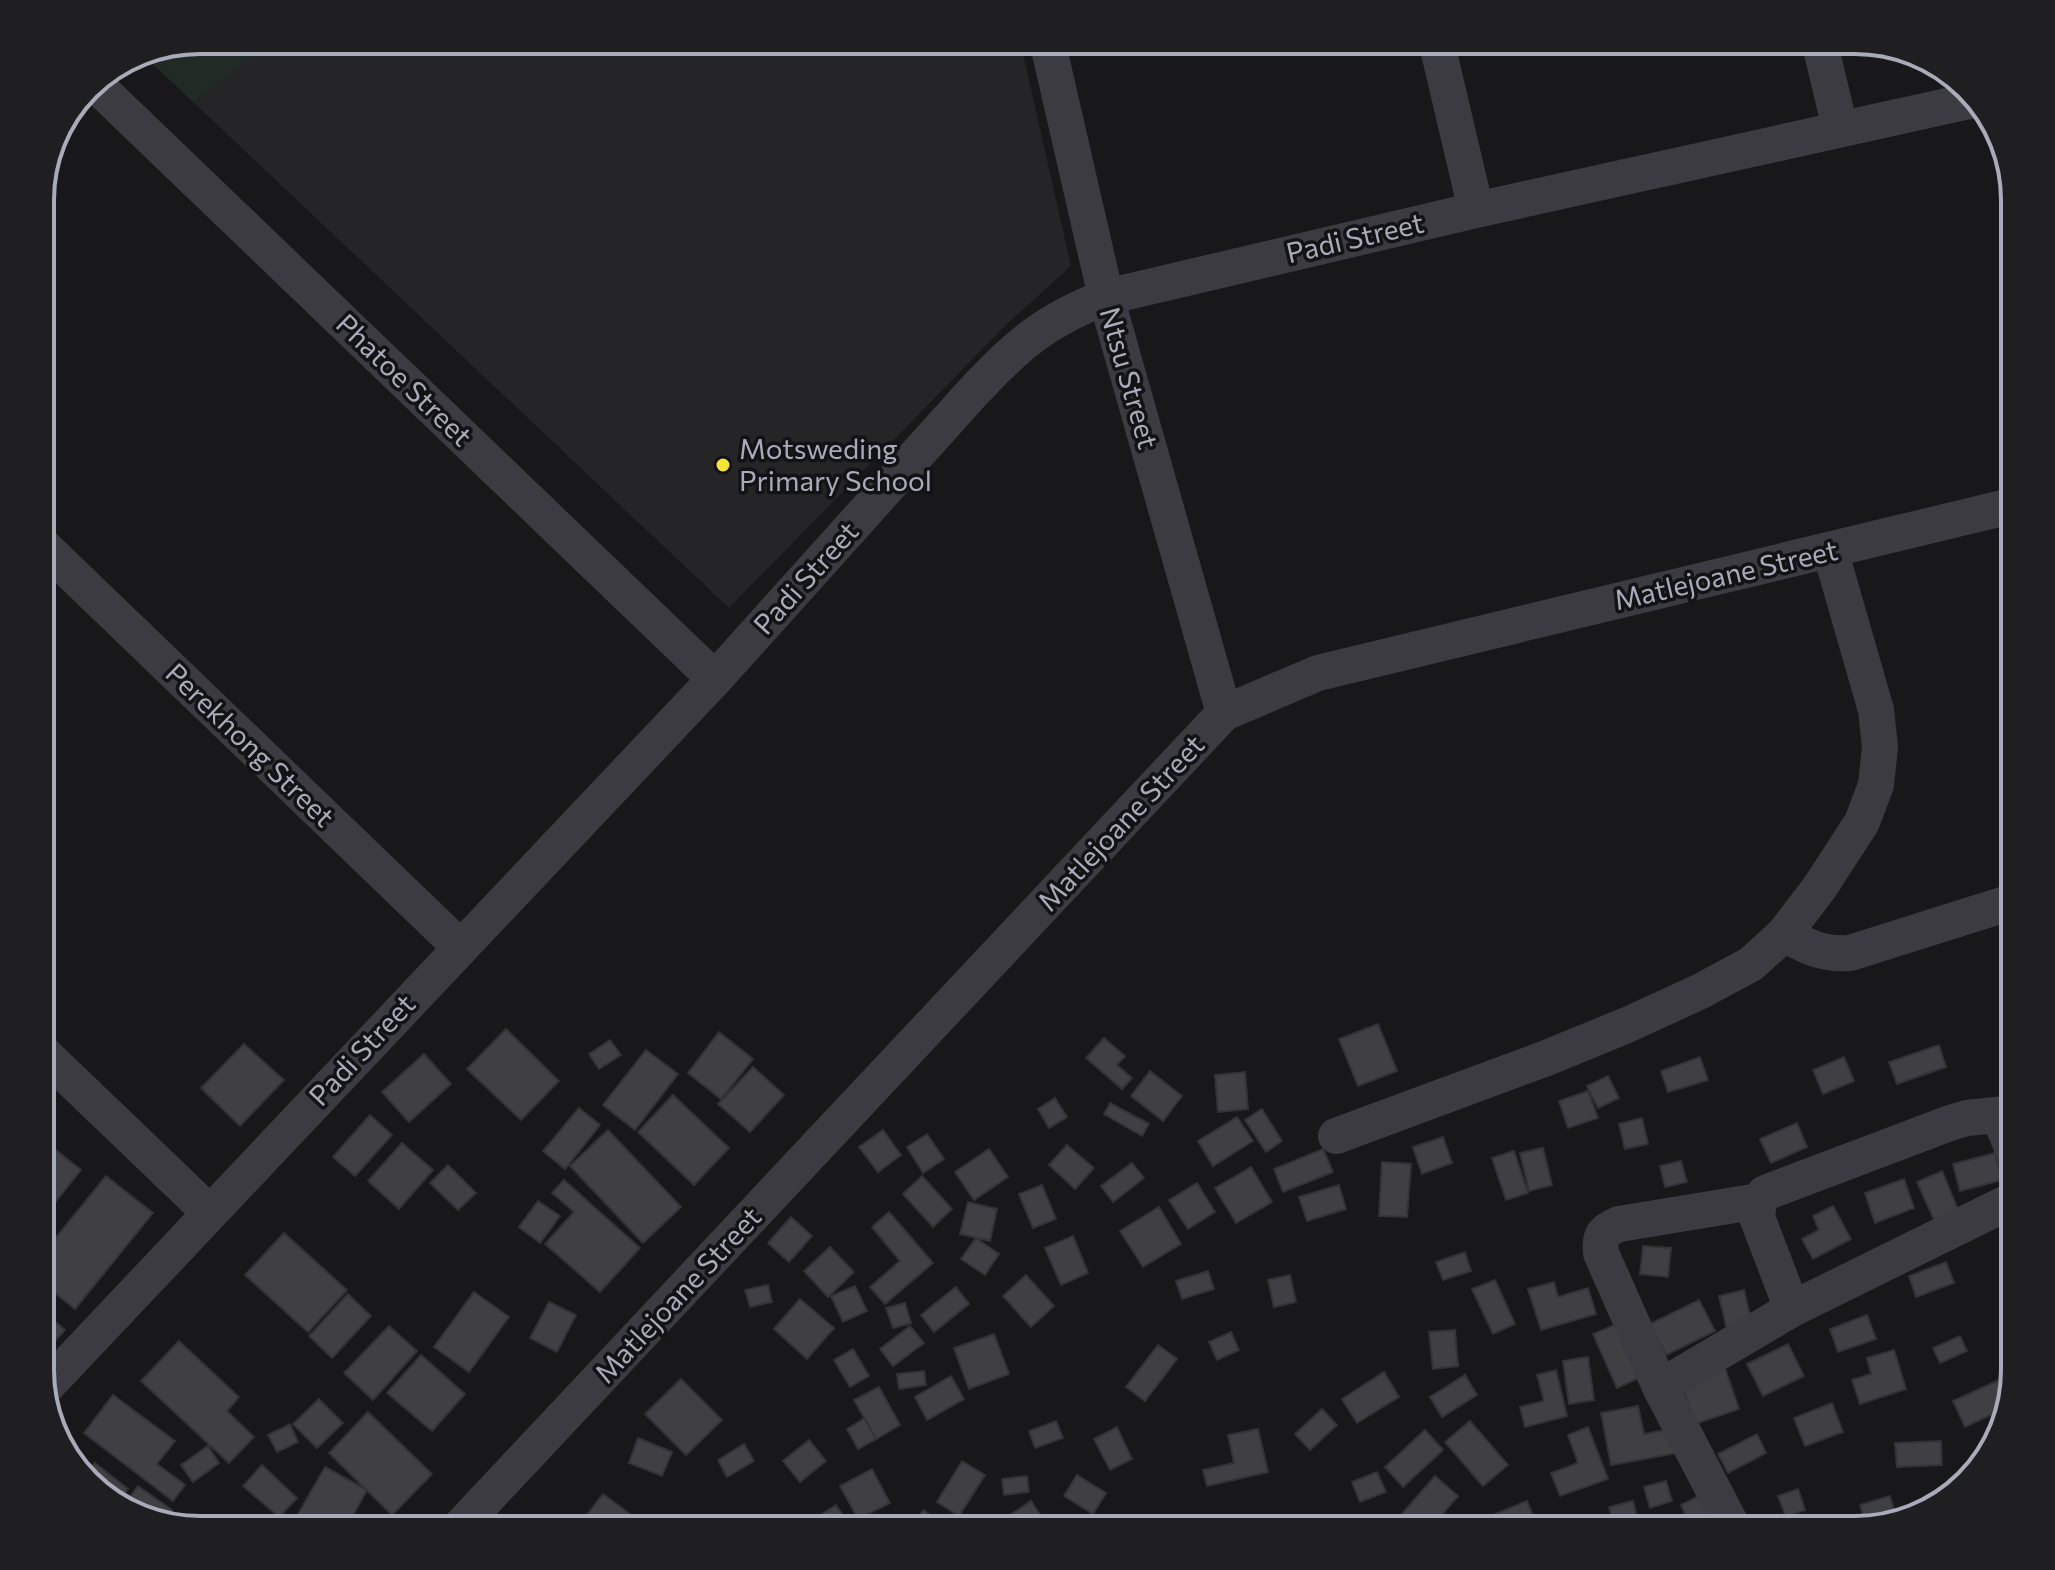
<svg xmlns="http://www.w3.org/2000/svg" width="2055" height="1570" font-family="Commissioner,sans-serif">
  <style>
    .built { fill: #252427 }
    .green { fill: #222a25 }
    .building { fill: #403f44; stroke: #333236; stroke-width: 2 }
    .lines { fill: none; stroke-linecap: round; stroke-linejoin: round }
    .street { stroke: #3b3b41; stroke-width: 36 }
    .poi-dot { fill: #f4e636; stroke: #131315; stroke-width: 3 }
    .labels { text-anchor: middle; stroke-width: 7; stroke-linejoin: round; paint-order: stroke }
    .street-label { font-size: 28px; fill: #aaabba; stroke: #131315 }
    .poi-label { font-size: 28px; fill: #aaabba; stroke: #131315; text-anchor: start }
    .rim { fill: none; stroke: #aaabba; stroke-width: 4 }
  </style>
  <rect width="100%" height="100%" fill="#18181a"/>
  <path class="built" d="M278,40h742l51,226 -62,56 -280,286 -536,-506z"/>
  <path class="green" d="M200,40h78l-85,62 -53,-50z"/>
  <path class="building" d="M1378,1024l19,47 -39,15 -19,-47z
    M506,1029l53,52 -38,39 -54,-51z
    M719,1032l34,27 -32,40 -33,-26z
    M1104,1038l21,18 -8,9 15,13 -10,11 -36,-31z
    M610,1040l11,15 -22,14 -10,-15z
    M244,1044l40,36 -44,46 -39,-38z
    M1939,1045l7,22 -49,17 -8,-22z
    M646,1050l32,24 -43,56 -32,-25z
    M424,1054l27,30 -42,38 -27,-30z
    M1700,1057l8,23 -40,12 -7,-21z
    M1844,1057l10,24 -31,13 -10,-24z
    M2015,1059v38l-12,-34z
    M753,1067l31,28 -34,37 -32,-28z
    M1150,1071l32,25 -19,25 -32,-25z
    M1245,1072l3,37 -30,3 -3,-37z
    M1608,1076l11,22 -21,10 -11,-22z
    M1588,1091l10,27 -30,10 -9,-27z
    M673,1095l56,53 -35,37 -56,-53z
    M1055,1098l12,19 -18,11 -11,-19z
    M1110,1103l39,21 -7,12 -38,-22z
    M579,1108l21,17 -35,44 -22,-18z
    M1262,1109l20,32 -16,11 -21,-32z
    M370,1115l22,20 -37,41 -22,-19z
    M1237,1117l16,24 -40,25 -15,-25z
    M1642,1118l6,26 -23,5 -6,-25z
    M1797,1123l10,24 -36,16 -11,-24z
    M608,1130l73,77 -38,36 -73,-77z
    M883,1130l18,25 -23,17 -19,-25z
    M927,1134l17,25 -21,14 -16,-26z
    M1443,1137l9,26 -30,11 -9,-27z
    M46,1142l35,28 -32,40 -9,-6v-55z
    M402,1143l31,27 -34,39 -31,-28z
    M1067,1145l27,23 -19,21 -26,-24z
    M1543,1148l9,37 -23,6 -9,-38z
    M989,1149l19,28 -34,23 -19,-28z
    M1323,1149l10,23 -50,20 -9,-23z
    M1514,1151l14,42 -22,7 -14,-42z
    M1995,1153l7,27 -42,11 -7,-27z
    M1681,1161l6,21 -22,5 -5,-21z
    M1382,1162l29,2 -4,53 -28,-1z
    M1132,1163l12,15 -31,24 -12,-16z
    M448,1165l28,28 -18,17 -28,-27z
    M1251,1167l21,35 -36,21 -21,-35z
    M1942,1171l17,41 -24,10 -18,-40z
    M106,1176l47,37 -78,96 -35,-28v-24z
    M922,1176l30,33 -19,18 -30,-33z
    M1904,1179l10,29 -39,15 -10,-30z
    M564,1180l76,68 -40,44 -55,-48 29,-32 -22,-19z
    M1197,1183l18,29 -27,17 -19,-29z
    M1042,1185l14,34 -23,9 -14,-34z
    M1339,1185l7,24 -39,12 -8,-24z
    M538,1201l22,15 -20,27 -21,-16z
    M968,1202l29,7 -7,32 -30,-7z
    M1833,1206l18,33 -38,20 -11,-20 17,-9 -6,-14z
    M1159,1207l22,37 -38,23 -23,-36z
    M889,1212l44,51 -48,41 -15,-17 30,-26 -28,-34z
    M791,1217l21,19 -23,26 -21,-19z
    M284,1233l63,57 -39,42 -63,-57z
    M1073,1236l15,37 -27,12 -16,-37z
    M976,1238l23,16 -14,21 -24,-16z
    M1643,1246l28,2 -3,29 -28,-3z
    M830,1247l24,25 -26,25 -24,-26z
    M1465,1252l6,19 -28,9 -7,-18z
    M1946,1262l8,21 -38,14 -7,-21z
    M1208,1271l6,18 -32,10 -6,-18z
    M1026,1275l28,31 -23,21 -28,-31z
    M1290,1275l6,27 -22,5 -6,-27z
    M1495,1280l20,44 -22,10 -21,-45z
    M1554,1282l4,15 30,-9 8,26 -55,16 -13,-41z
    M768,1285l4,17 -22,5 -5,-17z
    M855,1286l12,25 -24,11 -12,-26z
    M956,1287l13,17 -35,28 -13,-17z
    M1744,1290l8,34 -25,6 -8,-34z
    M474,1292l35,25 -40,55 -35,-25z
    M348,1294l23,22 -39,42 -23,-22z
    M800,1299l34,29 -27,31 -33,-30z
    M1699,1300l16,31 -49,24 -16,-31z
    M549,1302l27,13 -19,37 -27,-14z
    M905,1303l6,20 -18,5 -7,-20z
    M43,1311l22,19 -25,27v-43z
    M1867,1315l9,24 -38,13 -8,-23z
    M1619,1323l24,53 -26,12 -24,-54z
    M389,1326l28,25 -44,49 -29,-27z
    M910,1326l14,17 -31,23 -13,-17z
    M1455,1330l3,36 -25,3 -4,-37z
    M1231,1332l8,18 -22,10 -8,-18z
    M994,1334l15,40 -40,15 -15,-41z
    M1960,1336l7,15 -27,12 -7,-15z
    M179,1341l60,56 -12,14 27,26 -25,26 -88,-82z
    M1788,1344l16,32 -41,20 -16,-32z
    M1158,1345l19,14 -32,42 -19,-14z
    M853,1349l16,27 -19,11 -16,-27z
    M1894,1350l12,39 -46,15 -8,-24 19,-6 -4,-16z
    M421,1355l44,39 -33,37 -45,-38z
    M1588,1357l6,43 -25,4 -6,-43z
    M1725,1368l14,41 -44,15 -14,-42z
    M1556,1370l11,46 -42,11 -5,-20 24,-6 -7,-26z
    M924,1371l2,14 -27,4 -2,-15z
    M1384,1372l15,25 -42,26 -15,-24z
    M1465,1375l12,20 -35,22 -12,-20z
    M951,1376l13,23 -37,21 -12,-23z
    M681,1379l41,41 -36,35 -41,-41z
    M1999,1380l7,16 -5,14 -36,17 -12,-26z
    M879,1387l21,38 -24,14 -22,-39z
    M113,1395l62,46 -18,23 28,21 -12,16 -89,-68z
    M319,1399l24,24 -26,25 -24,-24z
    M1832,1403l11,29 -38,14 -11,-28z
    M1638,1406l6,28 28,-5 5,24 -66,12 -10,-52z
    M1322,1409l15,16 -27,25 -15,-16z
    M368,1412l64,62 -40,41 -63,-62z
    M865,1418l11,21 -18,10 -11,-20z
    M1056,1421l7,17 -28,10 -6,-17z
    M1470,1421l38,44 -25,21 -38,-44z
    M290,1424l8,18 -21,10 -9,-17z
    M1117,1427l15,32 -22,11 -16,-31z
    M1588,1427l20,52 -48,17 -9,-23 27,-10 -10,-28z
    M1258,1429l10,43 -61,14 -4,-16 31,-7 -6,-28z
    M1425,1430l18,20 -40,37 -18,-20z
    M1757,1434l9,19 -38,20 -10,-19z
    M638,1438l34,14 -10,24 -33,-13z
    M809,1440l17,21 -26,21 -17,-21z
    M1941,1441l1,24 -45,2 -2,-24z
    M744,1444l10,17 -27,16 -9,-17z
    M208,1446l11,17 -26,19 -12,-17z
    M962,1461l23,14 -26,41 -22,-14z
    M95,1463l33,26 -10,13 -16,-5 -17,-22z
    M262,1465l35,33 -18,19 -36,-31z
    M325,1467l42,23 -22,40h-51l-4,-2z
    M872,1469l18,34 -32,16 -18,-33z
    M1377,1472l9,20 -26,10 -8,-20z
    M1077,1475l29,18 -13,21 -29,-18z
    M1027,1476l2,16 -25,3 -2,-16z
    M1435,1476l23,20 -29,34h-10l-18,-15z
    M1666,1481l6,20 -22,7 -6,-21z
    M138,1486l34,24 -6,8 -41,-14z
    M1798,1489l7,21 -19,7 -8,-21z
    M603,1494l35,26 -7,10h-43l-8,-6z
    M1703,1494l9,20 -22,11 -9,-20z
    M1890,1496l7,24 -30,7 -7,-22z
    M1031,1501l17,25 -7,4h-53z
    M1527,1501l12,29h-59l-4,-8z
    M1633,1501l6,25 -24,4 -6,-23z
    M836,1505l14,21 -6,4h-31l-5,-7z
    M924,1510l18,16 -3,4h-33z
    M1596,1522l3,8h-30z"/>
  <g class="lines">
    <path class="street" d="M1047,40l59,257 118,416
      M1436,40l40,170
      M1819,40l21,88
      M93,82l622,597
      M40,543l420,404
      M1784,934c23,13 40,21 66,19l165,-52
      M40,1050l169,162
      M1999,1116l16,39
      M1336,1136l208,-77 83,-34 74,-34 50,-27 33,-30 36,-47 42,-65 14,-37 4,-38 -4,-37 -46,-160
      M1792,1309l-35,-92 2,-16 6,-8 185,-70 17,-5 48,-5
      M1660,1387l132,-78 223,-110
      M43,1390l672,-711 259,-288c43,-46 72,-71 132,-94l370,-87 498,-110
      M1731,1524l-71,-137 -59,-134c-2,-18 2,-22 18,-29l140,-23
      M457,1530l767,-817 94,-40 697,-168"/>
  </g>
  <circle class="poi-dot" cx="723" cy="465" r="8"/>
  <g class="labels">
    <g class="street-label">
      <text transform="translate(1355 238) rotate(-13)" y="10">Padi Street</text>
      <text transform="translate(1129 378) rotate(74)" y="10">Ntsu Street</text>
      <text transform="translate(404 380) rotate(44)" y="10">Phatoe Street</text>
      <text transform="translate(1726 575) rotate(-13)" y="10">Matlejoane Street</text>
      <text transform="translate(806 578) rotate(-48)" y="10">Padi Street</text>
      <text transform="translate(250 745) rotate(44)" y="10">Perekhong Street</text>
      <text transform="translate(1121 823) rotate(-47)" y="10">Matlejoane Street</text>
      <text transform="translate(362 1050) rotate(-47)" y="10">Padi Street</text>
      <text transform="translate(678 1295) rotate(-47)" y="10">Matlejoane Street</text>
    </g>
    <g class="poi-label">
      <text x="739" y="459">Motsweding<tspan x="739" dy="32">Primary School</tspan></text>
    </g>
  </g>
  <path d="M0 0H2055V1570H0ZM200 54H1855A146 146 0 0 1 2001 200V1370A146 146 0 0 1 1855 1516H200A146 146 0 0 1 54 1370V200A146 146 0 0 1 200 54Z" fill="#1f1f22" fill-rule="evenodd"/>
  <path class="rim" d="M200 54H1855A146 146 0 0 1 2001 200V1370A146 146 0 0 1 1855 1516H200A146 146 0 0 1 54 1370V200A146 146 0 0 1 200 54Z"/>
</svg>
